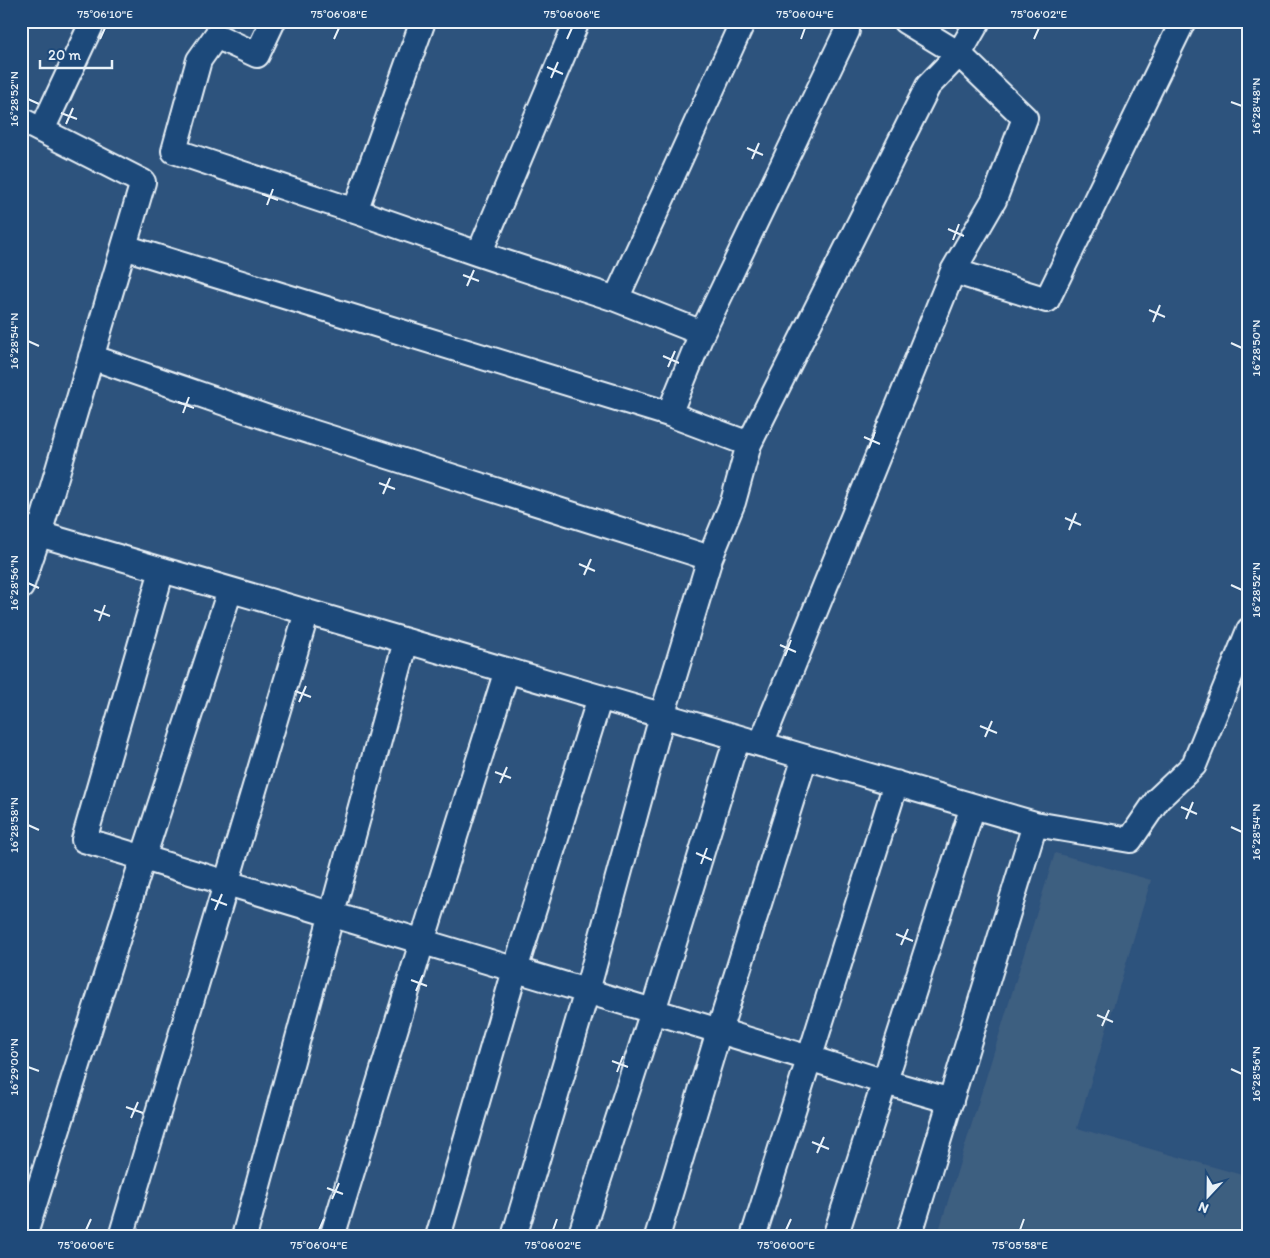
<svg xmlns="http://www.w3.org/2000/svg" width="1270" height="1258" font-family="Itim,sans-serif">
  <style>
    .built { fill: #3e5e80 }
    .lines { fill: none; stroke-linecap: round; stroke-linejoin: round }
    .minor-casing { stroke: #e8f1f8; stroke-width: 28 }
    .minor { stroke: #1f4a7a; stroke-width: 24 }
    .ticks { fill: none; stroke: #e8f1f8; stroke-width: 2 }
    .neatline { fill: none; stroke: #e8f1f8; stroke-width: 2 }
    .ticks-label { font-size: 12px; text-anchor: middle; fill: #e8f1f8 }
  </style>
  <rect width="100%" height="100%" fill="#2d537d"/>
  <filter id="ink" filterUnits="userSpaceOnUse"><feTurbulence type="fractalNoise" baseFrequency=".02" numOctaves="2"/><feDisplacementMap in="SourceGraphic" scale="10" xChannelSelector="R" yChannelSelector="G"/><feConvolveMatrix kernelMatrix="1 2 1 2 8 2 1 2 1" color-interpolation-filters="sRGB"/></filter>
  <g filter="url(#ink)">
    <path class="built" d="M1055,853l96,27 -74,248 172,49v60h-312z"/>
    <g class="lines">
      <g class="minor-casing">
        <path id="minor" d="M273,21l-16,34 -41,-19 -17,24 -25,91 181,60 124,43 137,45 86,34
          M905,21l54,33 66,64 -31,82 -41,71
          M21,120l122,62 -104,352 -18,53
          M42,130l51,-109
          M355,211l68,-190
          M124,247l545,167 80,30
          M479,254l98,-233
          M616,299l127,-278
          M91,357l189,65 430,136
          M669,414l33,-81 145,-302v-10
          M21,526l18,8 996,290 95,16 28,-41 36,-34 55,-135
          M162,570l-78,270 725,218 76,24 66,19
          M761,744l192,-473 94,29 136,-279
          M24,1237l119,-379 87,-268
          M121,1237l186,-625
          M244,1237l162,-596
          M332,1237l90,-295 85,-272
          M438,1237l77,-267 85,-273
          M514,1237l73,-246 75,-275 48,-158 23,-56 16,-58 179,-358 31,-32 19,-33
          M580,1237l73,-226 78,-254 8,-19
          M657,1237l62,-206 86,-274
          M753,1237l143,-454
          M835,1237l138,-431
          M909,1237l126,-413"/>
      </g>
      <use href="#minor" class="minor"/>
    </g>
  </g>
  <path class="ticks" d="M100,39l5,-11M334,39l5,-11M567,39l5,-11M801,39l4,-11M1034,39l5,-11M547,67l16,7M551,78l7,-16M28,99l11,5M1231,102l11,4M61,113l16,6M66,124l7,-16M747,148l16,7M752,159l7,-16M262,194l16,6M267,205l6,-16M948,229l16,7M953,240l6,-16M463,275l16,6M467,286l7,-16M1149,310l16,7M1153,322l7,-17M28,341l11,5M1231,343l11,5M663,356l16,7M668,367l7,-16M178,402l16,6M183,413l6,-16M864,437l16,7M869,448l6,-16M379,483l16,6M383,494l7,-16M1065,518l16,7M1069,530l7,-17M579,564l16,7M584,575l7,-16M28,583l11,5M1231,585l11,5M94,610l16,6M99,621l6,-16M780,645l16,7M785,656l6,-16M295,691l16,6M299,702l7,-16M980,726l17,7M985,737l7,-16M495,772l16,6M500,783l7,-16M1181,807l16,7M1186,819l7,-17M28,825l11,5M1231,827l11,5M696,853l16,7M701,864l6,-16M211,899l16,6M215,910l7,-16M896,934l17,7M901,945l7,-16M411,980l16,6M416,991l7,-16M1097,1015l16,7M1102,1026l7,-16M612,1061l16,6M28,1067l11,4M1231,1069l11,5M617,1072l6,-16M126,1107l17,6M131,1118l7,-16M812,1142l17,7M817,1153l7,-16M327,1188l16,6M332,1199l7,-16M86,1230l5,-11M319,1230l5,-11M553,1230l4,-11M786,1230l5,-11M1020,1230l4,-11"/>
  <rect width="1270" height="1258" fill="none" stroke="#1f4a7a" stroke-width="55"/>
  <g transform="translate(1208 1196) rotate(202)" stroke="#1f4a7a" stroke-width="4" paint-order="stroke">
  <path d="M0-4L9 19L0 12L-9 19Z" fill="#e8f1f8"/>
  <text y="-8" font-size="14" font-weight="bold" text-anchor="middle" fill="#e8f1f8">N</text>
  </g>
  <path d="M40 60v8h72v-8" fill="none" stroke="#e8f1f8" stroke-width="2.5"/>
  <text x="48" y="60" font-size="15" fill="#e8f1f8" stroke="#1f4a7a" stroke-width="4" paint-order="stroke">20 m</text>
  <rect x="28" y="28" width="1214" height="1202" class="neatline"/>
  <g class="ticks-label">
    <text x="105" y="18">75°06'10"E</text>
    <text x="339" y="18">75°06'08"E</text>
    <text x="572" y="18">75°06'06"E</text>
    <text x="805" y="18">75°06'04"E</text>
    <text x="1039" y="18">75°06'02"E</text>
    <text transform="translate(14 99) rotate(-90)" y="4">16°28'52"N</text>
    <text transform="translate(1256 106) rotate(-90)" y="4">16°28'48"N</text>
    <text transform="translate(14 341) rotate(-90)" y="4">16°28'54"N</text>
    <text transform="translate(1256 348) rotate(-90)" y="4">16°28'50"N</text>
    <text transform="translate(14 583) rotate(-90)" y="4">16°28'56"N</text>
    <text transform="translate(1256 590) rotate(-90)" y="4">16°28'52"N</text>
    <text transform="translate(14 825) rotate(-90)" y="4">16°28'58"N</text>
    <text transform="translate(1256 832) rotate(-90)" y="4">16°28'54"N</text>
    <text transform="translate(14 1067) rotate(-90)" y="4">16°29'00"N</text>
    <text transform="translate(1256 1074) rotate(-90)" y="4">16°28'56"N</text>
    <text x="86" y="1249">75°06'06"E</text>
    <text x="319" y="1249">75°06'04"E</text>
    <text x="553" y="1249">75°06'02"E</text>
    <text x="786" y="1249">75°06'00"E</text>
    <text x="1020" y="1249">75°05'58"E</text>
  </g>
</svg>
